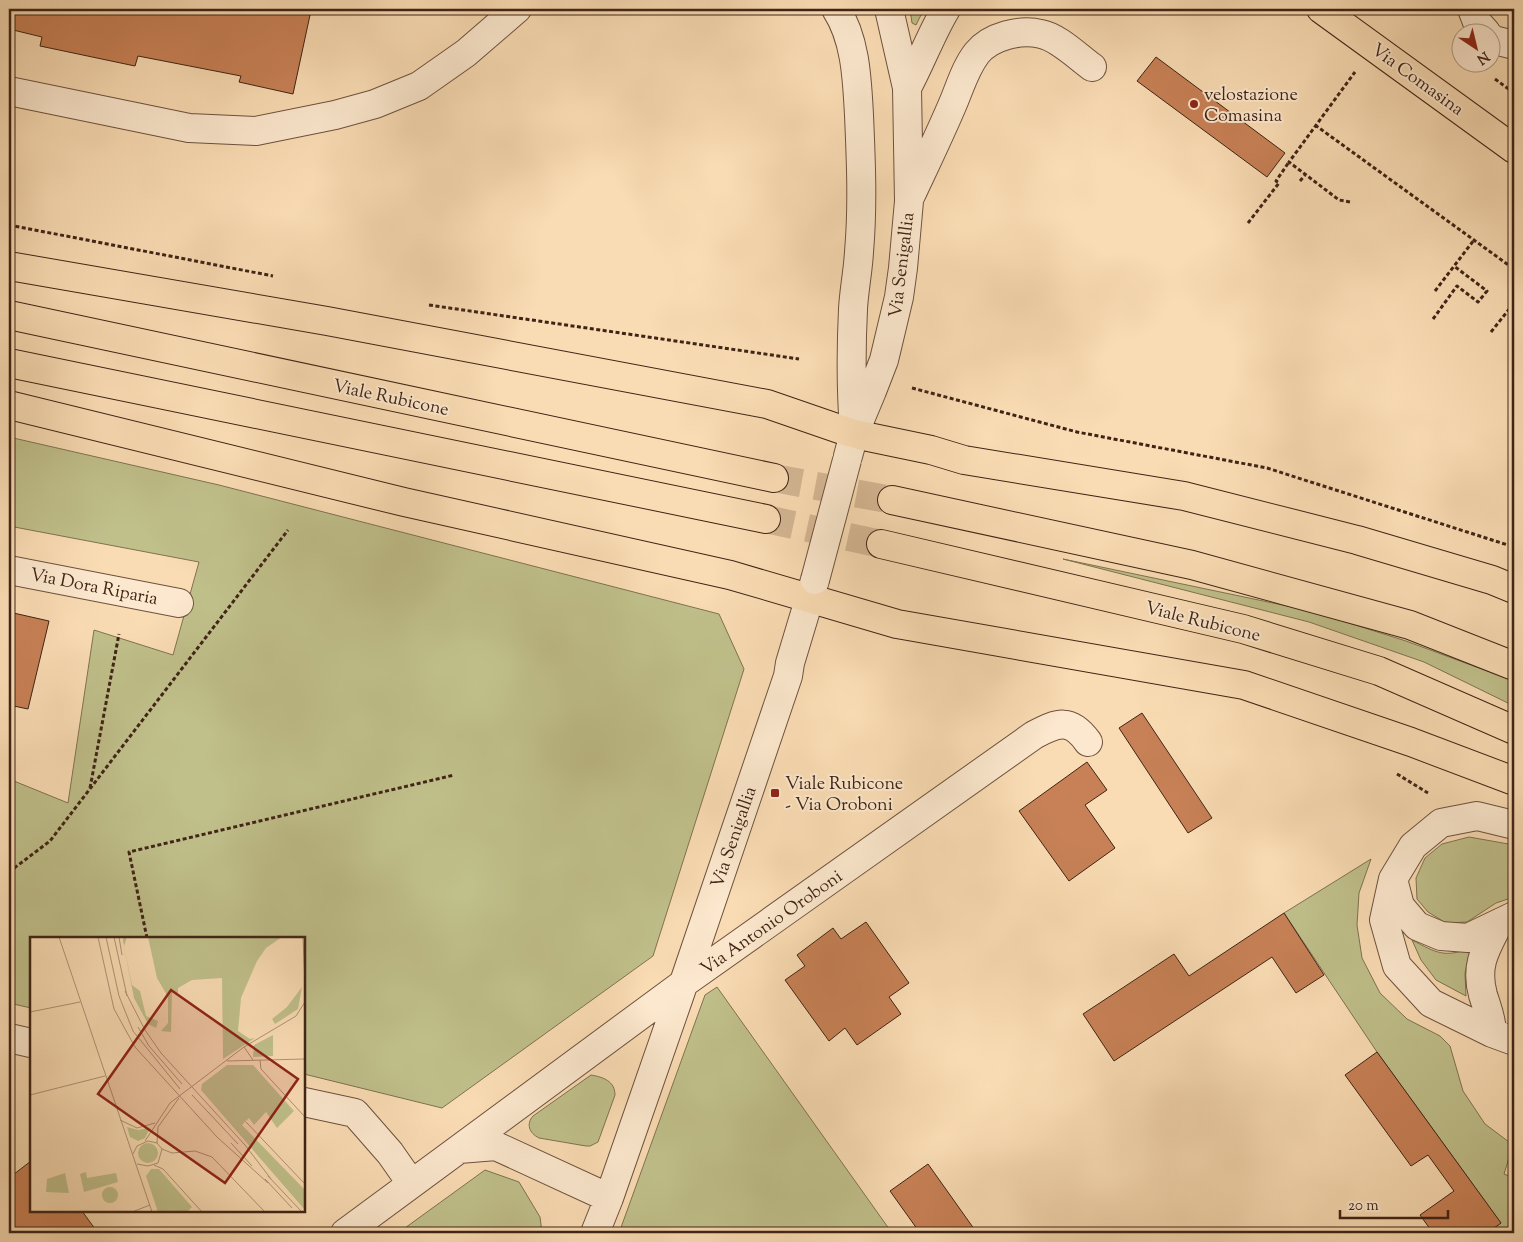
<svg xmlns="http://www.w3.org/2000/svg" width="1523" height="1242" font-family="'Sorts Mill Goudy',serif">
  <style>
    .green { fill: #c0c08b; stroke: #807250 }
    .building { fill: #c88156; stroke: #3f2416 }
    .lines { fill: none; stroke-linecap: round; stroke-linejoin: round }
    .highway-tunnel { stroke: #d5b794; stroke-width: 28; stroke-dasharray: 28 14; stroke-linecap: butt }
    .minor-casing { stroke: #6e523e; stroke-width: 30 }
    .major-casing { stroke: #3f2416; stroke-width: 30 }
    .highway-casing { stroke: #3f2416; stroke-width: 30 }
    .path { stroke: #3f2416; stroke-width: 3; stroke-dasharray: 4 2.5; stroke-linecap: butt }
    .minor { stroke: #fce8ce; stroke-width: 28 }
    .major { stroke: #fadcb4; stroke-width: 28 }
    .highway { stroke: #fadcb4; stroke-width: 28 }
    .minor-bridge-casing { stroke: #6e523e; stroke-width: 30; stroke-linecap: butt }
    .minor-bridge { stroke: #fce8ce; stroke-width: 28 }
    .poi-dot { fill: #8f2418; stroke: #fce8ce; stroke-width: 2 }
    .labels { text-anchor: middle; stroke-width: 4; stroke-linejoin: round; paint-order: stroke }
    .street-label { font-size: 18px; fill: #3f2416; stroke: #fce8ce }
    .poi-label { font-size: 18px; fill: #3f2416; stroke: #fce8ce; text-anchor: start }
    .inset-road { fill: none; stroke: #af9275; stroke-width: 1 }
    .view { fill: #8f2418; fill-opacity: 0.15; stroke: #8f2418; stroke-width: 2.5 }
    .inset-edge { fill: none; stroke: #3f2416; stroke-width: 2.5 }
  </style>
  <rect width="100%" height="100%" fill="#fadcb4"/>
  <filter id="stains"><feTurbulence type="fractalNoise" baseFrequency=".004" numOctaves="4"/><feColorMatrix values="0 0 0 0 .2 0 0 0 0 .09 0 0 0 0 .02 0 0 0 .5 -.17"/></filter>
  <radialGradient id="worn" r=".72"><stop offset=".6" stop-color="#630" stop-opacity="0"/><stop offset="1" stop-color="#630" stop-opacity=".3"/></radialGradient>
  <path class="green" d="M910,9h14l-8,16 -4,-2z
    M9,437l210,48 500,129 25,55 -91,287 -211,152 -138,-34v-136h-273v70l-22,-5v-224l59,24 26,-173 79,25 26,-93 -190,-36z
    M1063,559l248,52 95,30 108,40v25l-90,-44 -115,-40z
    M1469,837l45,8v52l-18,6 -29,19 -21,1 -18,-11 -11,-13 -1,-21 9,-20 17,-14z
    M1371,859l-12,34 -2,32 5,33 18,35 27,26 33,17 10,10 13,45 22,33 28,21 -9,29 10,4v55h-27l14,-10 -124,-171 -93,-139z
    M1412,940c25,13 32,18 59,8l-6,25 1,23 -30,-16 -15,-20z
    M717,987l175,246h-273l86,-238z
    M591,1075c12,2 24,6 24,20l-17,47 -8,4h-4l-47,-8c-10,-5 -13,-14 -6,-22z
    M485,1170l34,12 21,35 2,16h-144z"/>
  <path class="building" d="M9,9h271l30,6 -17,79 -54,-12 2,-6 -103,-20 -3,10 -95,-20 2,-9 -33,-8z
    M1508,9h6v22z
    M1156,57l129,96 -18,24 -130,-96z
    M9,612l40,9 -21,88 -19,-4z
    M1142,713l70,105 -24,15 -69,-105z
    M1087,762l20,28 -22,15 30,43 -46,33 -50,-70z
    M1284,913l40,62 -28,18 -24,-36 -158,104 -31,-47 91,-60 15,22z
    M866,922l43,61 -20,14 12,17 -44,31 -12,-17 -16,13 -44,-61 20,-14 -8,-11 36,-27 8,11z
    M1377,1052l124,171 -14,10h-54l-13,-18 34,-24 -26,-36 -17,11 -66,-91z
    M31,1161v50h51l16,22h-89v-55z
    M928,1164l49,69h-57l-30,-42z
    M1361,1228l3,5h-11z"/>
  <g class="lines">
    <path class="highway-tunnel" d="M774,478l118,22
      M766,519l115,25"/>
    <g class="minor-casing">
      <path id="minor" d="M836,9c20,31 21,71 23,106 2,46 4,91 0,137 -1,19 -5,38 -6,57 -2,41 -2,81 1,121
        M1472,9l5,13 9,10
        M1490,37l4,3 20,5
        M907,88c14,-26 24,-54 39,-79
        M9,91l180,37 67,3 79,-16 40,-11 44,-18 47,-33 51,-44
        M911,195c15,-32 30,-63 43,-94 7,-17 12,-34 23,-48 14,-17 43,-24 64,-19 17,3 37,23 51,33
        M848,456l6,-22 18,-43 12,-31 15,-63 4,-29 6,-67 -2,-113 -18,-79
        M9,570l170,33
        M1514,825l-37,-9 -36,7 -28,23 -20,33 -9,41 13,46 34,37 61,30 22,8
        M1393,879l7,27 17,20 24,10 27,2 46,-22
        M1492,1033c0,-14 -5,-25 -9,-38 -8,-29 2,-45 15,-70
        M9,1038l22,5
        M304,1102l51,11 35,40 21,30
        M459,1149l37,-3 113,52
        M345,1233l339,-250 350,-248c24,-13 37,-17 54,7
        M595,1233l14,-35 71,-204 108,-318 2,-13 25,-83"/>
    </g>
    <g class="major-casing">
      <path id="major" d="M1321,9l193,140"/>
    </g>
    <g class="highway-casing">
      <path id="highway" d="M9,266l318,55 440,83 87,30 77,16 33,10 220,36 173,44 135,40 22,9
        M9,315l765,163
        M9,363l757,156
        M9,405l395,97 326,73 167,49 347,61 167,57 103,39
        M892,500l300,65 218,60 104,41
        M881,544l362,85 136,42 135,59"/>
    </g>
    <path class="path" d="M1495,79l19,14
      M1315,125l199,144
      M1300,181l5,-6
      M1350,202l-11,-2 -50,-38 66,-90
      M1248,223l31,-40 -3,-2 13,-19
      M9,225l264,51
      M1435,291l39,-51
      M429,305l370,54
      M1433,319l24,-33 21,16 9,-11 -33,-25
      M1491,332l23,-29
      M912,388l165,44 190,36 247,79
      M1397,774l31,19
      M90,788l29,-154
      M9,872l41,-31 238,-311
      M147,938l-18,-86 325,-77"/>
    <use href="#minor" class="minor"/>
    <use href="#major" class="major"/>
    <use href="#highway" class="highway"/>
    <g class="minor-bridge-casing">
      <path id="minor-bridge" d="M815,580l32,-120"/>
    </g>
    <use href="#minor-bridge" class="minor-bridge"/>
  </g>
  <g class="poi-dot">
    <circle cx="1194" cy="104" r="5"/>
    <rect x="770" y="788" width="10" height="10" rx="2.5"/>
  </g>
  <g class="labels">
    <g class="street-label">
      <text transform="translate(1418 79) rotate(36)" y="6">Via Comasina</text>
      <text transform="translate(901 265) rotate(-83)" y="6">Via Senigallia</text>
      <text transform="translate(391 397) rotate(12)" y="6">Viale Rubicone</text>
      <text transform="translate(94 586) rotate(11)" y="6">Via Dora Riparia</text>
      <text transform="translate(1203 621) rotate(14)" y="6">Viale Rubicone</text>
      <text transform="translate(733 837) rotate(-71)" y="6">Via Senigallia</text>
      <text transform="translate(771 922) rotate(-35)" y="6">Via Antonio Oroboni</text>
    </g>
    <g class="poi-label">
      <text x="1204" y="100">velostazione<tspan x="1204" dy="21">Comasina</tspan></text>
      <text x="785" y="789">Viale Rubicone<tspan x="785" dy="21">- Via Oroboni</tspan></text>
    </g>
  </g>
  <g transform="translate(30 937)">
    <rect width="275" height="275" fill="#fadcb4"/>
    <path d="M93,0h4l-3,9 8,39 8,6 6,25 12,5 -2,7 -8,-4 -14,-26 -11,-57zM118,0h134l-16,11 -9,13 -16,37 -3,33 12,8 5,-1 -32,21 -1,-81 -30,2 -14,8v5h-6l-1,39 -10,-1 7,-8v-26l-11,-19zM272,50l-4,22 -23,15 -3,-5 15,-12zM243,98v21l-20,1 1,-12zM197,128h26l41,46 -17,17 -11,-16 -12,13 -5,-7 -7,7 63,65v20l-104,-120 1,-6zM97,190l11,3 12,-2 -5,10 -7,3 -8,-4zM108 216a10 10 0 1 1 20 0a10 10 0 1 1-20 0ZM121,232h8l33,38 -5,5h-29l-12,-36zM56,235l1,6 29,-5 2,9 -34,10 -4,-18zM35,236l4,20 -23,-1 1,-13zM72 258a8 8 0 1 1 16 0a8 8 0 1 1-16 0Z" fill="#c0c08b"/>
    <path class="inset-road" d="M29,0l93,275M68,0l16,72 21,38 82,90 51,46M76,0l13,59 14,35 47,58M84,0l13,59M89,0l3,18M273,0l2,46M95,54l20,39 16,23 84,92 26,34M0,75l50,-10M108,90l11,19 33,38M214,110l9,13M230,123l1,9 44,48M197,124l78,-2M0,158l75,-19M162,158l46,49M90,183l17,8 18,-5M216,185l59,62M115,204l25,-38 74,-56 52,-31 9,-14M127,206l1,-16 21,-29M201,206l21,23M132,212l10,4 23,-2 17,6 53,55M103,217l4,-8 11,-5 9,2 5,6 -4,14 -10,3 -11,-2M124,228l9,4 39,43M238,239l34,36M235,242l27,29M102,275l18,-7"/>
    <path class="view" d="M141,53l127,89 -73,104 -127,-89z"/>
    <rect width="275" height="275" class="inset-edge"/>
  </g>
  <rect width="1523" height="1242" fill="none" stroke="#fadcb4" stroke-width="30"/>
  <rect x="10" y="10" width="1503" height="1222" fill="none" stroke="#3f2416" stroke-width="2.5"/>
  <rect x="15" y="15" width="1493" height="1212" fill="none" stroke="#3f2416"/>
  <g transform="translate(1476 48) rotate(145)"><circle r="24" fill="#fce8ce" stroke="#b09a84"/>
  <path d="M0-4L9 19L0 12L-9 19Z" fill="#8f2418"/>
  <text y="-8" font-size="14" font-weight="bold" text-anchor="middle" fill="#3f2416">N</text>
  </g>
  <path d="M1340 1210v8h108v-8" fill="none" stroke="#3f2416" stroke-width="2.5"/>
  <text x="1348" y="1210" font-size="15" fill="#3f2416" stroke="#fce8ce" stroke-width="4" paint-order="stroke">20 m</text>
  <rect width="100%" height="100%" filter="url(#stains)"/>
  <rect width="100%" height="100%" fill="url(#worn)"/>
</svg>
